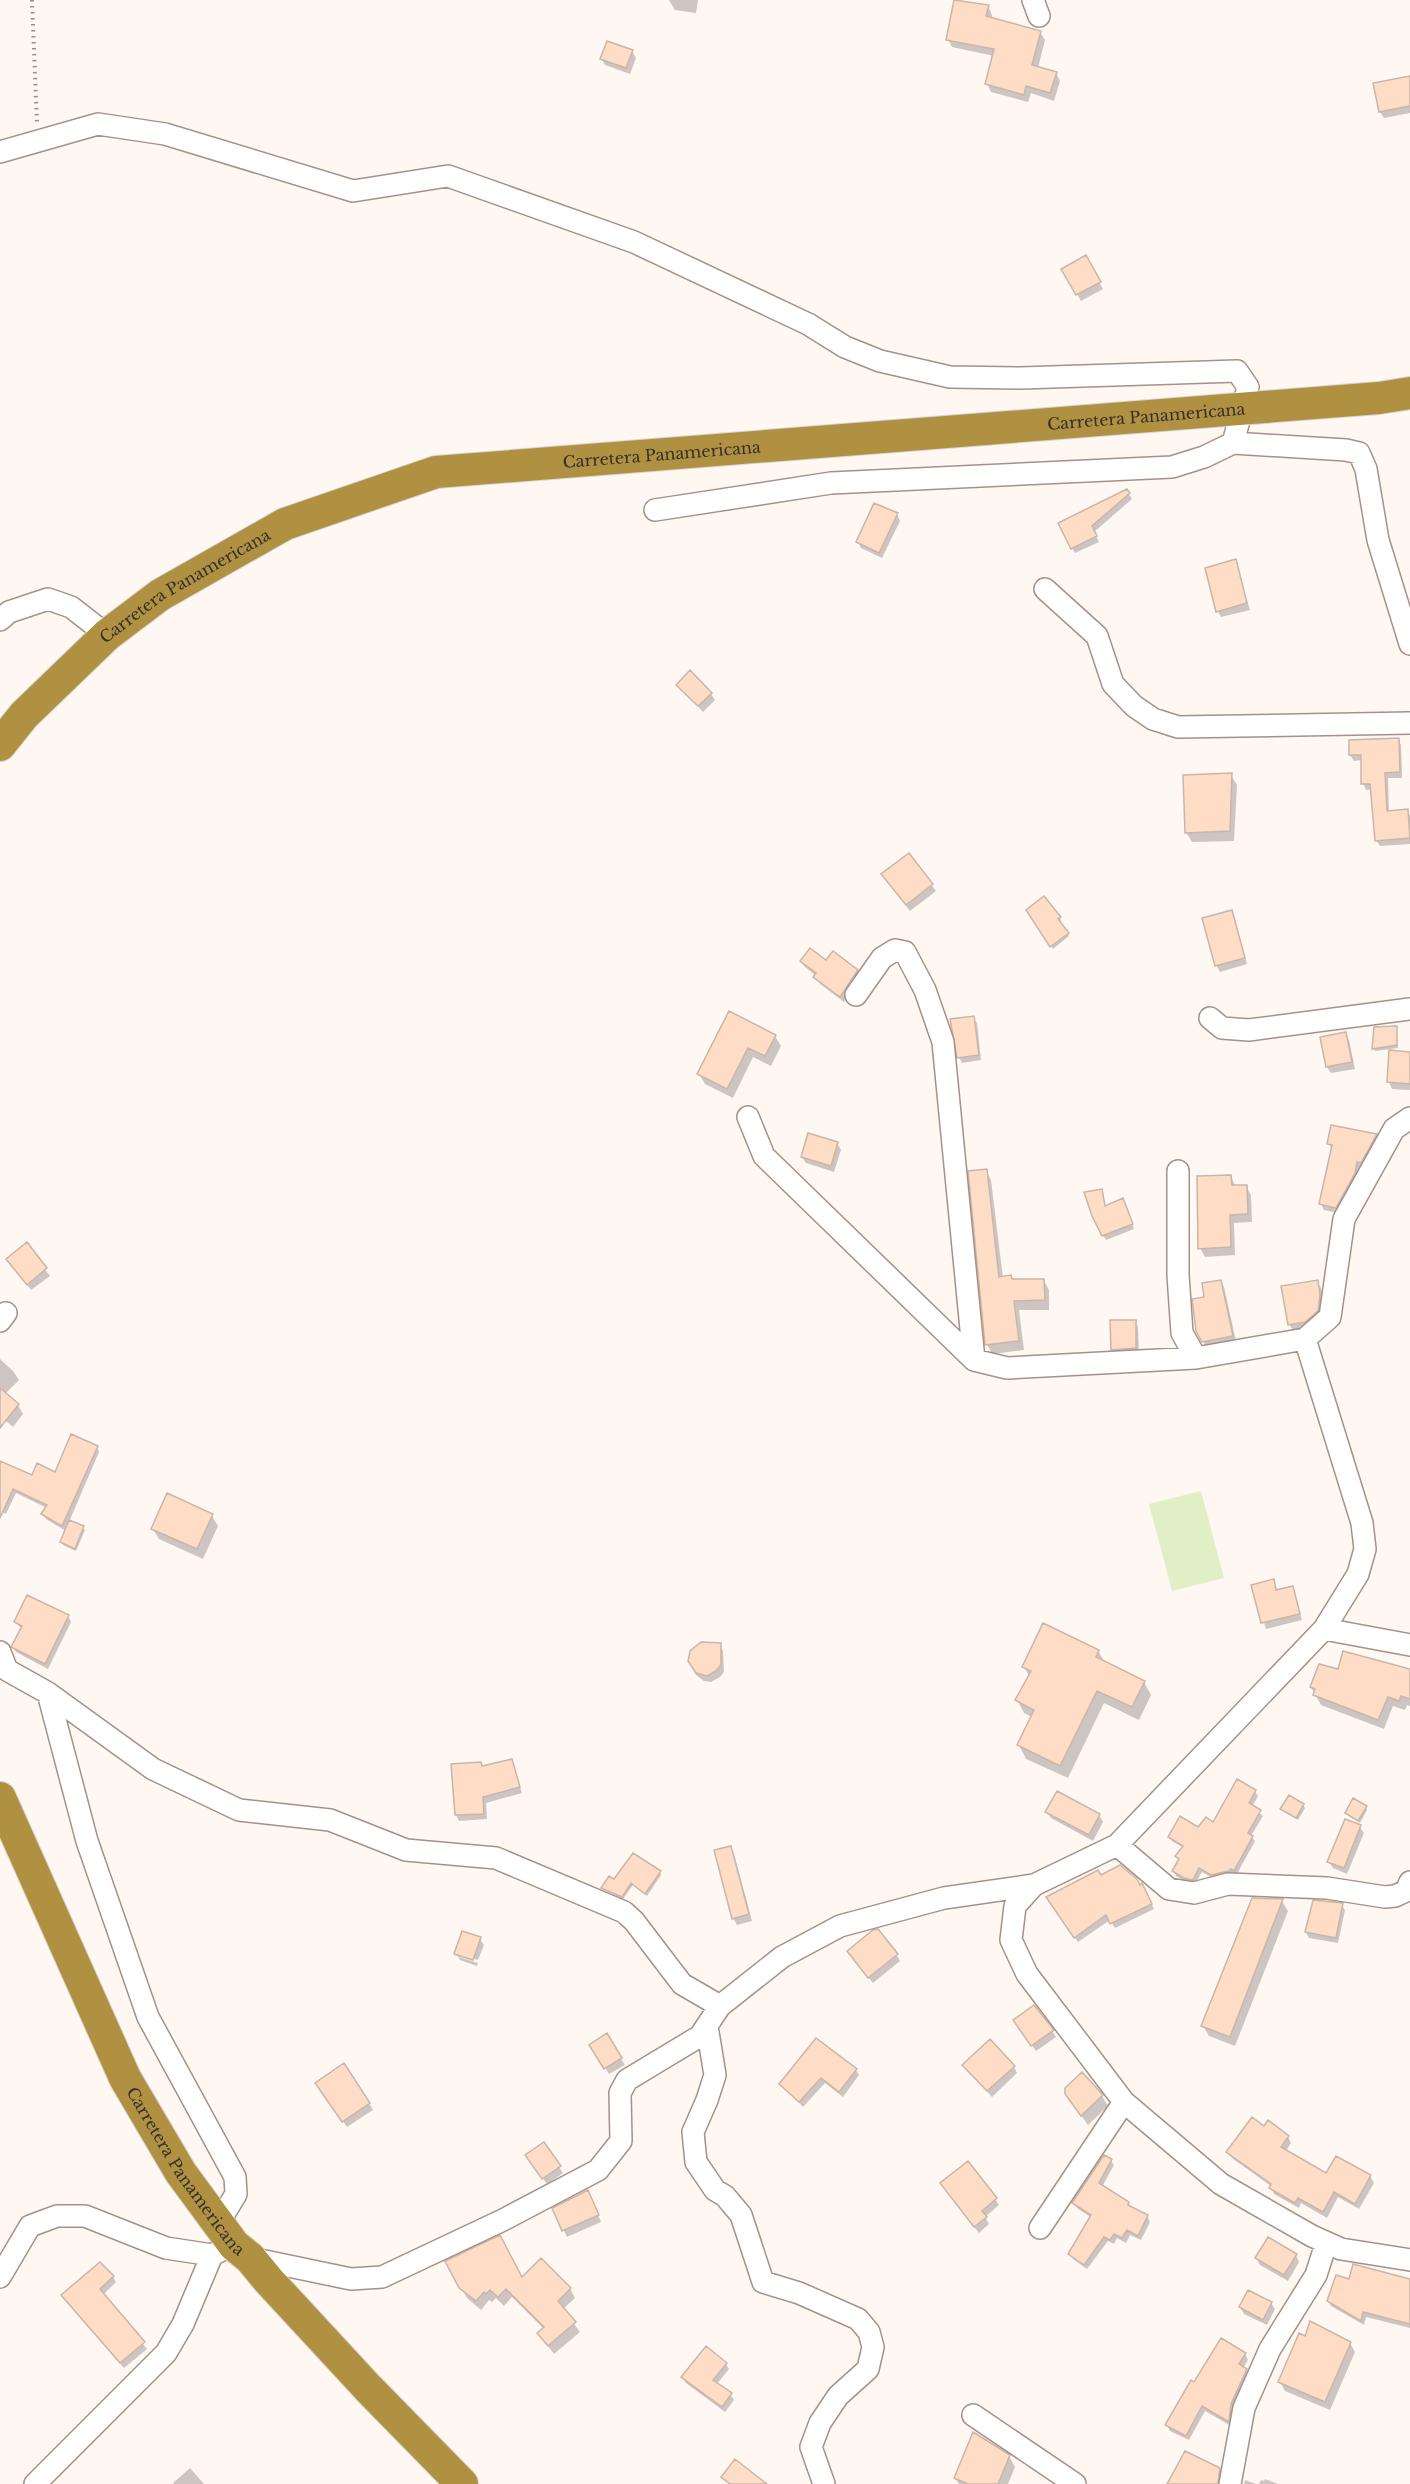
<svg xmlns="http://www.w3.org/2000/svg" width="1410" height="2484" font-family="'Libre Baskerville',serif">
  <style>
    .green { fill: #e1efc6 }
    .shadow { fill: #0003 }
    .building { fill: #ffdcc6; stroke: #c8b6aa; stroke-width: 1.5 }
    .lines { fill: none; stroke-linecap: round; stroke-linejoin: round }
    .minor-casing { stroke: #a49287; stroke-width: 24 }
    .highway-casing { stroke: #d7d5d4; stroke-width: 34 }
    .path { stroke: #978f8a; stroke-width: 4; stroke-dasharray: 1.5 4.5; stroke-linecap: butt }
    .minor { stroke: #fff; stroke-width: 21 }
    .highway { stroke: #b09142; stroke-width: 32 }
    .labels { text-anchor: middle; stroke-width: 4.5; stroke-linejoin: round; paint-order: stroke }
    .street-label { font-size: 16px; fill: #362f2a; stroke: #fff }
  </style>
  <rect width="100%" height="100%" fill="#fff7f2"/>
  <path class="green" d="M1201,1491l23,87 -52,13 -23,-87z"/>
  <path class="shadow" d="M669,0h29l-2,13 -21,-3z
    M956,0l32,6 4,9v4l48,13 5,8 -7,28 18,5 4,8 -6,20 -23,-8 -3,9 -37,-10 -4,-8 7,-28 -42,-9 -4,-8z
    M632,51l4,7 -6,16 -25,-9 -3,-6z
    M1410,78v35l-26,5 -4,-6z
    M1085,257l18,32 -22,12 -18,-32z
    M1127,491l5,8 -38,33 5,10 -24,11 -15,-30z
    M897,514l3,7 -18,37 -21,-10 -3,-6z
    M1235,561l15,49 -29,7 -3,-6z
    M678,685l33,9 4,6 -12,12z
    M1398,739l3,6 1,33h-14l1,34 18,-1 3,4v29l-30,2 -4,-6 -4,-51 -6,1 -3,-7 -1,-23 -8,1 -4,-6z
    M1231,775l6,10 -3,56 -42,1 -6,-10z
    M909,855l27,36 -26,20 -23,-30z
    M1028,911l32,7 1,2 -2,2 10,14 -16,13z
    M1231,912l16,52 -27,8 -4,-7z
    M801,962h25l31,9 3,6 -16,25 -25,-19 -3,-7 -11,-9z
    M730,1013l45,23 6,10 -10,20 -18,-9 -20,41 -28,-14 -6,-10z
    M973,1017l4,6 4,37 -19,3 -3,-6z
    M1375,1028h21l2,20 -23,3z
    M1346,1034l3,6 6,29 -24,4 -4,-6 -5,-29z
    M1410,1053v37l-18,-1 -3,-7z
    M1376,1135l3,6 -15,27 -4,-1 -2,12 -19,34 -15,-3 -3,-6 11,-55 -3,-5z
    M837,1143l4,7 -7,22 -28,-9 -4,-6z
    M986,1170l5,10 12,98 41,3 5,9v20h-30l5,40 -32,4 -5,-10z
    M1231,1176l4,10h11l5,9 1,27 -18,1 1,32 -30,2 -5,-9z
    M1101,1191l5,17 19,-4 9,25 -28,11 -13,-25z
    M26,1245l24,31 -19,14 -19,-25z
    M1220,1281l4,6 12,54 -29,7 -10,-17 9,-33z
    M1317,1282l4,6 2,15 -2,14 -12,11 -16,3 -4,-7z
    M1135,1321l3,6 1,27 -24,1 -3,-6z
    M0,1359l13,12 6,9 -14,14 13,11 5,9 -10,13 -13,-11z
    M97,1447l2,5 -30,70 16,8 -9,21 -13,-6 -1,-3 4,-11 -20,-12 -3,-5 4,-6 -31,-15 -10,21 -6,-3v-45l33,11 23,-3z
    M212,1516l6,10 -15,33 -44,-20 -6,-10z
    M1273,1581l5,10 14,-4 10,33 -36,9 -13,-43z
    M68,1616l3,6 -23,47 -32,-17 -3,-5 9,-18 -7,-7z
    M720,1645l3,6 1,21 -4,5 -9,5 -7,-1 -8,-6 -7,-14z
    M1098,1651l8,13 38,18 7,13 -12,25 -35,-17 -36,75 -42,-19 -7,-14 13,-28 -8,-4 -7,-13 13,-23 -6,-10z
    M1339,1670l71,2v34l-3,-1 -2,5 -12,-4 -9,23 -63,-24 -10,-18z
    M511,1761l11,32 -36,10 1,16 -28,2 -3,-6 -3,-50 30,2z
    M1238,1782l17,10 3,4 -6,11 11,9 -12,20 4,5 -18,33 -4,-2 -2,4 -16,3 -13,-7 -7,12 -7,-1 -12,-7 -2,-5 6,-10 -3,-5 7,-8 -12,-7 -2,-4 44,-13z
    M1303,1805l2,3 -7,12 -16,-11z
    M1366,1807l1,3 -7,13 -14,-10z
    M1047,1812l52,3 4,7 -10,19 -42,-23z
    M1360,1827l4,6 -17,41 -14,-6 -4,-6z
    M730,1847l4,7 18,67 -15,4 -4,-7z
    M660,1872l1,3 -14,21 -14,-11 -10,14 -21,-11 12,-6z
    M1100,1877l40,9 5,4 9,19 -39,19 -5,-8 -32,22 -28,-39z
    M1282,1901l6,10 -53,135 -26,-10 -6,-10z
    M1342,1905l3,5 -7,33 -29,-5 -3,-6z
    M480,1939l4,6 -6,15 -19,-6v3l19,6 -1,3 -17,-6 -4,-7z
    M896,1954l4,7 -27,22 -21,-25z
    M1018,2027l34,4 4,6 -20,14z
    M606,2035l19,30 -16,9 -18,-29z
    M964,2065l50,2 3,6 -25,24z
    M856,2070l3,5 -16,22 -18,-14 -22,24 -22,-23z
    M321,2090l48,13 4,7 -26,17z
    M1102,2096l6,10 -20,19 -15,-21z
    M1264,2128l24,9 3,6 -5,8 41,24 43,1 4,7 -15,26 -21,-12 -11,21 -26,-15 -2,5 -25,-14 -3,-8 -39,-28 -4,-6z
    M544,2144l19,29 -16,11 -16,-22z
    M1110,2160l4,5 -12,22 26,16 3,5 16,8 3,6 -9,18 -11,-5 -4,8 -9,-5 -3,6 -6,-3 -21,28 -14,-10 -3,-5 22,-36 -15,-10 -3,-5z
    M945,2190l50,9 4,6 -14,12 4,7 -10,9z
    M591,2198l10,24 -34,15 -13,-28z
    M1296,2255l3,7 -11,19 -28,-16 -4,-7z
    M447,2262l123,26 5,10 -12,11 17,23 -26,22 -15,-20 5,-5 -32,-32 -8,9 -8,-8 -4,4 -3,-2 -8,10 -14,-12z
    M113,2277l3,5 -13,13 44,54 -23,19 -58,-67z
    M1328,2301l82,2v25l-44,-11 -2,8 -33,-19z
    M1271,2303l4,6 -8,16 -23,-11 -4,-7z
    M1350,2343l5,9 -25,58 -45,-19 -5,-9z
    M1245,2354l3,6 -5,8 6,8 -18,50 -26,-15 -16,29 -19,-9 -3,-6 28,-41z
    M726,2364l3,5 -12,15 13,10 4,6 -9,12 -39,-29 -4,-6z
    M1009,2456l6,11 -7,17h-49l-4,-6z
    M190,2468l14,16h-30l-1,-1z
    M1219,2469l3,6 -1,9h-53z
    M1265,2479l13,5h-19l2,-4 3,1z
    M1245,2480l11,4h-12z"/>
  <path class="building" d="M954,0l35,5 -3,11 55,15 -9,34 25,7 -7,21 -24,-7 -2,9 -39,-11 9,-35 -48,-9z
    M607,41l26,9 -7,18 -26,-9z
    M1410,76v30l-31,6 -6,-29z
    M1086,255l15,27 -25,13 -15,-26z
    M1127,489l3,4 -38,33 5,10 -26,13 -13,-26z
    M874,503l24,10 -19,40 -23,-11z
    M1236,559l11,44 -31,9 -11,-44z
    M690,670l22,23 -14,13 -22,-21z
    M1399,738l1,34 -15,1 2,38 21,-2 2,29 -35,3 -5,-57h-9v-29h-12v-15z
    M1232,773l-2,58 -45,2 -2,-58z
    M909,853l24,31 -27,21 -25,-31z
    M1044,896l17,21 -3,2 11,14 -19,14 -24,-37z
    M1232,910l13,48 -30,8 -13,-48z
    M810,948l16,12 7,-9 25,19 -18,27 -27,-20 3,-4 -16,-12z
    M729,1011l47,24 -11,21 -17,-8 -21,41 -30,-15z
    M974,1016l5,39 -22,3 -7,-39z
    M1397,1026v19l-25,4 2,-22z
    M1346,1032l6,30 -26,5 -6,-30z
    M1389,1050l21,2v32l-23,-2z
    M1331,1125l46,9 -16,29 -4,-1 -2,11 -19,35 -17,-4 13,-59 -5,-1z
    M808,1133l30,9 -7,24 -30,-9z
    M987,1169l12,108 12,-2 1,4h32l1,21 -31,1 5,40 -34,4 -17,-174z
    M1231,1175l1,10h15l1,29 -18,1 1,32 -33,2 -1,-73z
    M1102,1189l3,17 18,-8 10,26 -31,12 -10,-20 -8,-24z
    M27,1242l20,26 -20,17 -21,-26z
    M1221,1280l12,56 -31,6 -6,-11 -4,-32 12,-2 -2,-14z
    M1318,1280l2,15 -2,16 -13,11 -17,3 -7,-39z
    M1110,1320h26v28l-25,2z
    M0,1388l19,16 -19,24z
    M71,1434l27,12 -36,80 -21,-12 6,-9 -34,-16 -13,29v-57l32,14 5,-12 18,9z
    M167,1493l46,21 -16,35 -46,-20z
    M69,1520l15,6 -9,23 -15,-7z
    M1274,1579l2,11 17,-4 7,28 -39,9 -10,-38z
    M27,1595l42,20 -24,49 -34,-17 11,-21 -8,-4z
    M1043,1623l56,27 -3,7 49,24 -13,26 -35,-16 -37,75 -43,-21 17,-35 -19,-10 16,-29 -9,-4z
    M701,1642l20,1v22l-5,6 -9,5 -11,-3 -8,-12 2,-10z
    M1343,1651l67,18v30l-9,-3 -2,5 -11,-4 -10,23 -65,-25 2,-6 -5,-2 9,-23 19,5z
    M512,1759l8,28 -37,10 1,17 -29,1 -4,-51 30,-2 1,4z
    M1237,1779l19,11 -7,13 12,7 -13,23 5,3 -19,35 -3,-2 -2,2 -18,4 -12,-7 -6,12 -9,-2 -12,-7 7,-12 -4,-3 8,-10 -15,-9 12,-21 18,11 8,-10 7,5z
    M1057,1791l43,23 -11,21 -44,-23z
    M1289,1795l15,9 -8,14 -16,-9z
    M1353,1798l14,8 -9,15 -13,-8z
    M1345,1819l16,6 -17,43 -17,-6z
    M731,1846l18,68 -17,5 -18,-69z
    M633,1853l28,18 -16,23 -14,-11 -9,14 -21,-9 8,-12 5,3z
    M1120,1865l17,14 3,6 2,-2 10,21 -42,20 -4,-9 -32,23 -28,-41 52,-27 3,5z
    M1252,1898l31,1 -53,138 -29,-11z
    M1313,1900l30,3 -7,35 -31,-6z
    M878,1929l20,25 -30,24 -21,-27 26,-21z
    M462,1931l19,6 -8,23 -19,-6z
    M1034,2005l20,25 -23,16 -18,-26z
    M607,2033l15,25 -18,11 -15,-24z
    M816,2038l41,31 -18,23 -18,-14 -22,24 -20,-18z
    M990,2039l25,27 -28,25 -25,-26z
    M344,2063l26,40 -28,19 -27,-39z
    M1082,2072l21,23 -22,21 -16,-22v-6z
    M1252,2117l12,9 4,-6 21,16 -8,11 45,26 10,-17 35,19 -16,29 -21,-12 -11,20 -25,-14 -3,5 -26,-15 2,-4 -45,-32z
    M544,2142l17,24 -19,13 -17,-24z
    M1104,2155l8,4 -13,24 30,19 -1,3 20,10 -10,21 -11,-6 -5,8 -8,-4 -4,6 -6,-3 -20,28 -16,-11 23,-39 -19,-12z
    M968,2161l29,37 -15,13 5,6 -13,10 -34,-44z
    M588,2190l11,25 -37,16 -10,-23z
    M500,2235l22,42 19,-19 30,30 -13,13 18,21 -28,24 -11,-13 7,-6 -38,-38 -8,8 -8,-7 -4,4 -2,-2 -8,9 -17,-13 -14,-27z
    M1268,2237l29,17 -13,21 -29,-17z
    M100,2262l14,14 -14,13 45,53 -25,21 -59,-68z
    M1353,2264l57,15v45l-47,-12 -2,9 -34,-20 9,-26 13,4z
    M1248,2290l24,12 -9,18 -24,-13z
    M1310,2321l41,21 -26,60 -47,-20 21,-49 6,3z
    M1221,2338l25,15 -7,11 8,5 -16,35 -2,18 -27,-16 -16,30 -21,-11 26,-45 3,2z
    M706,2346l21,17 -14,17 19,13 -10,14 -41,-30z
    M973,2432l37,23 -12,29h-30l-14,-6z
    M1185,2451l35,17 -2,16h-51z
    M735,2459l14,11 18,14h-37l-9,-7z"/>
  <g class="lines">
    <g class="minor-casing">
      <path id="minor" d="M1033,0l6,16
        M0,152l98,-28 67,10 188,57 95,-15 186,66 174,82 37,23 35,14 70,16 71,1 216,-7 11,16 -15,56
        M655,510l176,-27 341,-16 32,-10 29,-14 113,7 13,3 7,16 12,71 32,104
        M1045,589l52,47 16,48 21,22 19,13 25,8 232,-4
        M0,620l9,-8 39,-13 23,8 36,28
        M856,995l26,-37 13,-8 10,2 20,38 18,52 31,318
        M1210,1018l12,10 27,2 161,-21
        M748,1117l16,39 210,204 33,8 189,-10 109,-19 25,-22 14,-98 50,-90 16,-11
        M1178,1171v104l4,58 14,25
        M0,1321l6,-8
        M1324,1629l86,16
        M0,1652l7,18 41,23 105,76 86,41 91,10 76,30 90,8 128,54 10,9 48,63 38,22
        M48,1693l39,148 61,176 87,160 1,17 -18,30
        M1117,1845l52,44 25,4 34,-9 99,4 58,9 10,-1 11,-5 4,-9
        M1034,1885l-19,21 -4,34 16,34 97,128 97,82 91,52 29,13 69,11
        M707,2026l8,49 -8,25 -14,32 3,30 19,28 10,6 16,19 22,67 36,11 59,26 11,13 4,15 -5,22 -30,27 -18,27 -9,24 13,37
        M1040,2228l84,-126
        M250,2258l101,21 31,-2 121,-57 95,-50 23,-29 -1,-48 7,-13 73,-44 20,-30 62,-49 58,-31 104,-28 90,-13 83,-40 207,-216 34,-55 7,-25 -3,-26 -57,-184
        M0,2277l30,-51 27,-10h28l81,32 46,7 10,-5
        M973,2415l102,69
        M35,2484l131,-131 17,-29 29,-69
        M1230,2484l14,-76 26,-59 46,-74 10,-31"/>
    </g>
    <g class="highway-casing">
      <g id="highway">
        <path id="s1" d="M0,745l24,-30 83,-80 53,-40 125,-71 151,-52 943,-74 31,-5"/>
        <path id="s2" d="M0,1798l125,280 56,95 53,72 16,13 19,23 99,107 94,96"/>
      </g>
    </g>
    <path class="path" d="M32,0l5,123"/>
    <use href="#minor" class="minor"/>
    <use href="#highway" class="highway"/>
  </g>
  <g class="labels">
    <g class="street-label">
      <text dy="6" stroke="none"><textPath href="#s1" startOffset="1236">Carretera Panamericana</textPath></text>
      <text dy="6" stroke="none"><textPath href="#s1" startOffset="750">Carretera Panamericana</textPath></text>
      <text dy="6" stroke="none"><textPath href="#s1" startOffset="246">Carretera Panamericana</textPath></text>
      <text dy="6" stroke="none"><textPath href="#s2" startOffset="418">Carretera Panamericana</textPath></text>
    </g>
  </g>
</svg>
